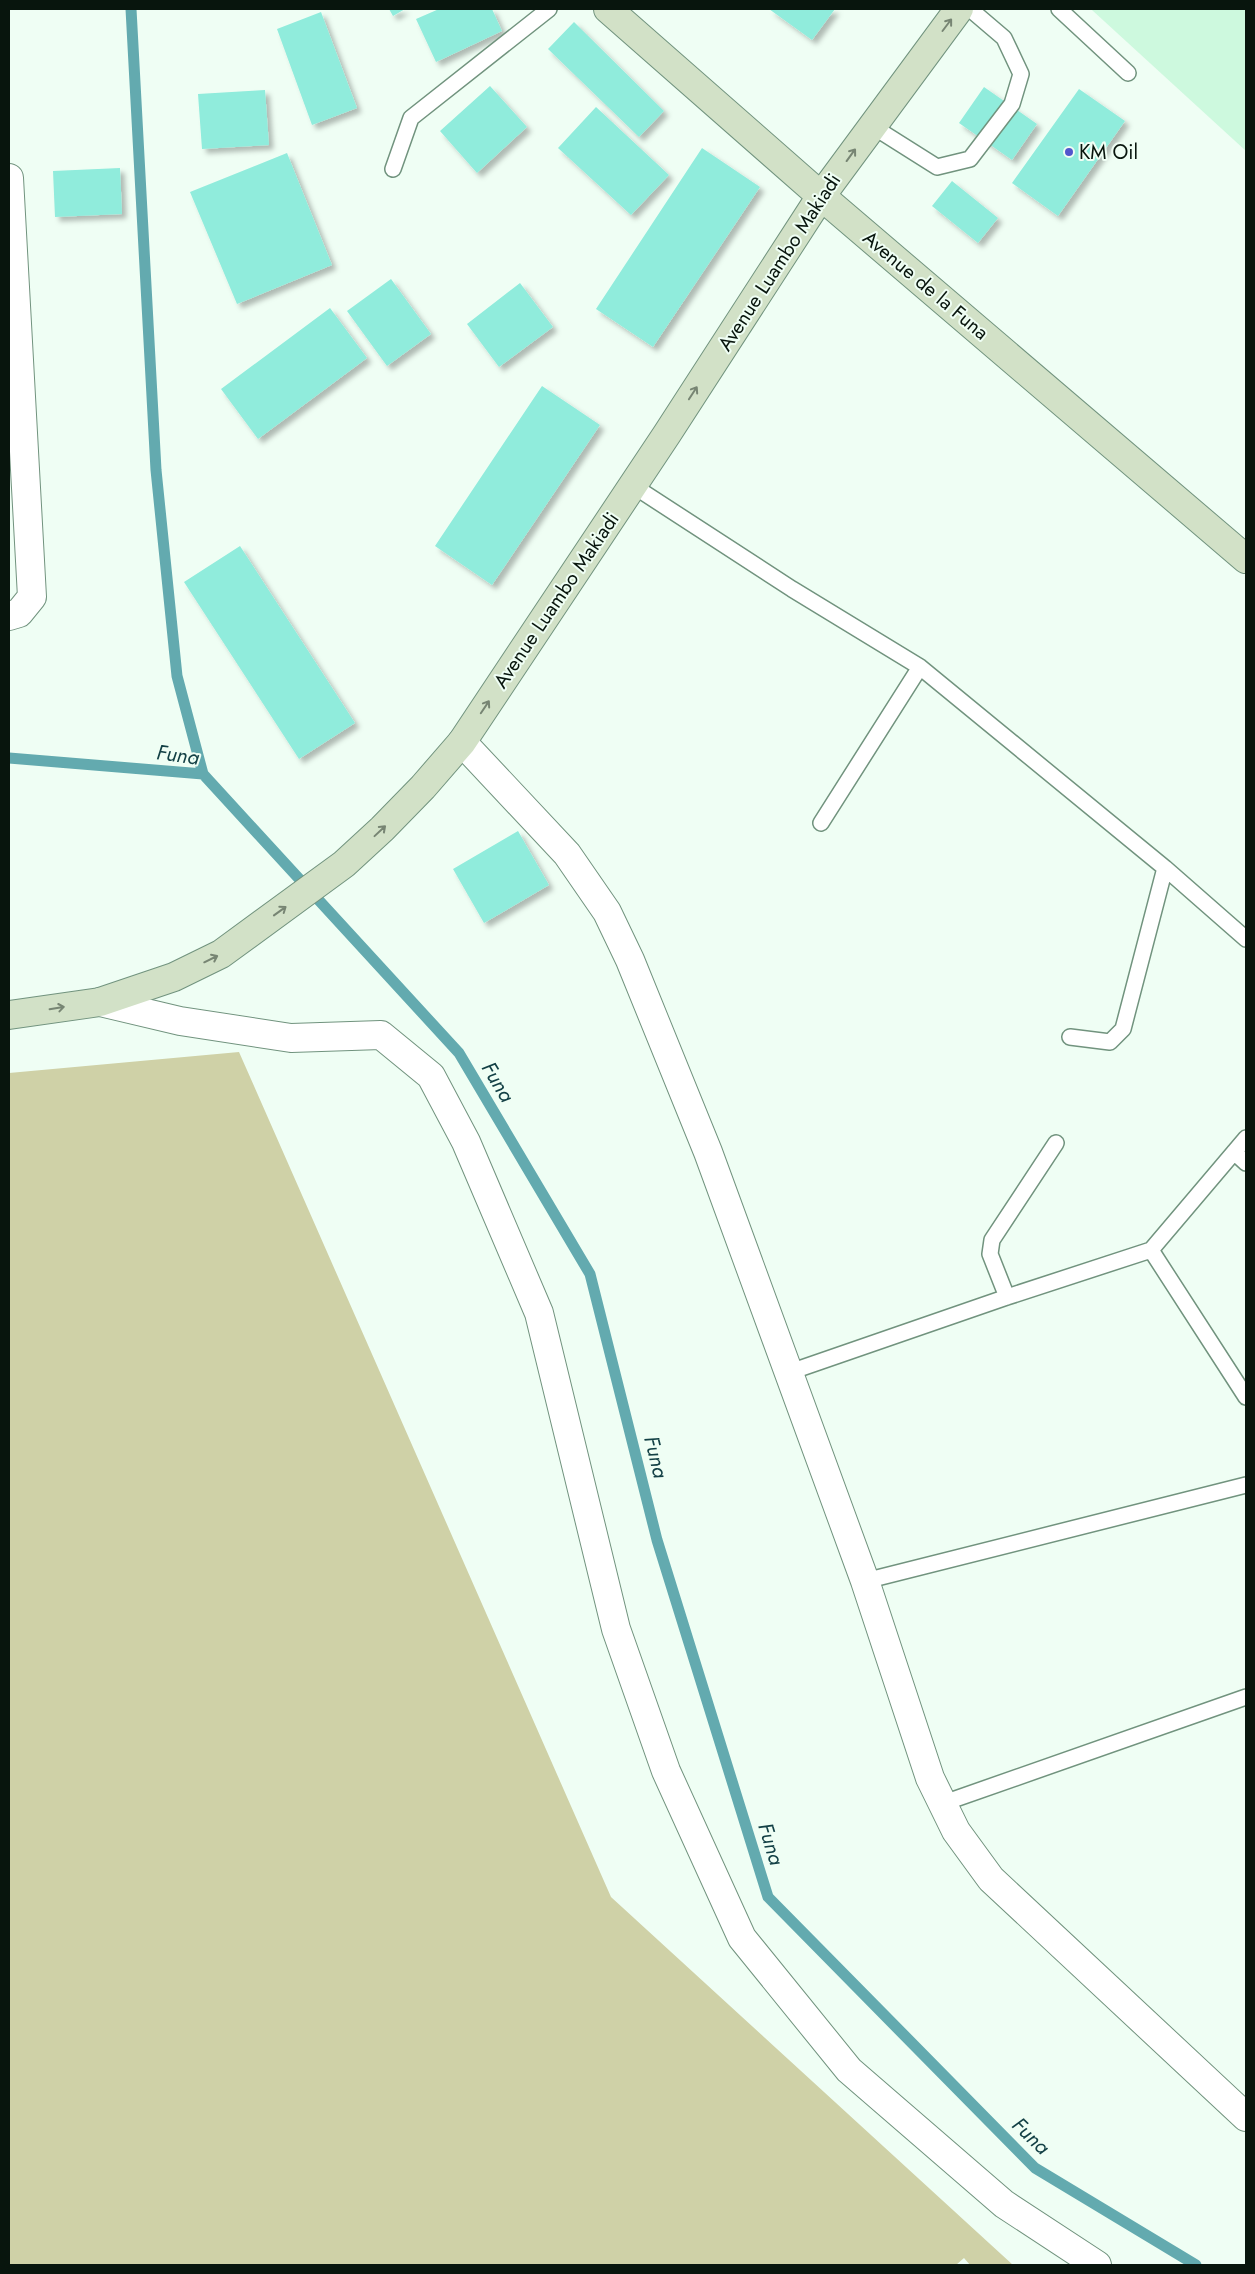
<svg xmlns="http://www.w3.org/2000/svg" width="1255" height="2274" font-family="Jost,sans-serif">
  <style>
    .built { fill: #cdf9de }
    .green { fill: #cfd1a7 }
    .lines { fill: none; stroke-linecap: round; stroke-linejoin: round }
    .stream { stroke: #63aaaf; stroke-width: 11 }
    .building { fill: #90ecdc; filter: url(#shadow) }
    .lane-casing { stroke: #71937e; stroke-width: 18 }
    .street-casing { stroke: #71937e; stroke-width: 30 }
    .secondary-casing { stroke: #71937e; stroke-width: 30 }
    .lane { stroke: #fff; stroke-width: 15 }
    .street { stroke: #fff; stroke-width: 28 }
    .secondary { stroke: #d2e1c7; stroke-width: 28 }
    .oneway { stroke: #778573 }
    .poi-dot { fill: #5256cc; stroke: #effef4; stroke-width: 2 }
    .labels { text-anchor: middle; stroke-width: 4; stroke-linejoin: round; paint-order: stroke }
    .poi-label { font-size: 20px; fill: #08150d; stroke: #effef4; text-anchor: start }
    .street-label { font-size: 20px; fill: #08150d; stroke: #effef4 }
    .water-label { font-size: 21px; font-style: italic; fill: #134045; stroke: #effef4 }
  </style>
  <defs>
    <filter id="shadow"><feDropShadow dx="4.5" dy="4.5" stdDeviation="2.5" flood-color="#0004"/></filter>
  </defs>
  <rect width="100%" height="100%" fill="#effef4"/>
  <path class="built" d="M1093,9h153v142l-154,-141z"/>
  <path class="green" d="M239,1052l372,845 402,368h-43l-6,-7 -8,7h-947v-1192z"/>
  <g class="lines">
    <path class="stream" d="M131,9l25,461 21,206 26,98
      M9,758l194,16 256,279 131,221 67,266 111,357 267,271 161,97"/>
  </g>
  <path class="building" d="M389,9h16l-12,7z
    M439,9h53l10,22 -66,31 -20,-43z
    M769,9h66l-23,31z
    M321,12l36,96 -45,17 -35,-96z
    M574,22l90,89 -25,26 -91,-88z
    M490,86l37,41 -50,46 -37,-42z
    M984,87l53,37 -25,36 -53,-37z
    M1079,89l46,32 -67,95 -46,-33z
    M265,90l4,55 -67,4 -4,-55z
    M596,107l73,68 -38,40 -73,-67z
    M702,148l58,39 -107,160 -57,-38z
    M287,153l45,112 -95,39 -47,-112z
    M120,168l2,46 -67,3 -2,-46z
    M952,181l46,37 -20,25 -46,-37z
    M391,279l40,55 -44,32 -40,-55z
    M520,283l33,44 -54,40 -32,-43z
    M330,308l37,50 -109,81 -37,-50z
    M542,386l58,39 -108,160 -57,-39z
    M240,546l115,177 -56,36 -115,-177z
    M518,831l31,54 -65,38 -31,-54z"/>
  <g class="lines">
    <g class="lane-casing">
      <path id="lane" d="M1059,9l69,64
        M872,126l65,41 33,-8 42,-55 9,-30 -17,-36 -34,-29
        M393,169l18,-51 138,-109
        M632,485l160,104 128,78 245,201 81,71
        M821,823l99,-156
        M1070,1037l40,5 13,-13 42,-161
        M1234,1152l12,11
        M1151,1250l95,147
        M1007,1297l-17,-43 2,-14 64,-97
        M790,1372l217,-75 144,-47 95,-112
        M865,1581l381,-96
        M941,1804l305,-107"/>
    </g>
    <g class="street-casing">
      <path id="street" d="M9,178l23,419 -13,16 -10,3
        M462,742l105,112 40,58 23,48 78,192 157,429 65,197 26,53 35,48 255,238
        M100,1002l80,19 111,17 90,-3 50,41 35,66 73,171 77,316 50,142 76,167 107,132 155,134 93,61"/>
    </g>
    <g class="secondary-casing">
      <path id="secondary" d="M608,9l213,187 425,363
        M9,1015l91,-13 74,-25 47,-23 123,-90 38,-35 41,-42 39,-45 205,-308 154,-238 138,-187"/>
    </g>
    <use href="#lane" class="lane"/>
    <use href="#street" class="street"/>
    <use href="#secondary" class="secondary"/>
  </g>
  <defs><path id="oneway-shaft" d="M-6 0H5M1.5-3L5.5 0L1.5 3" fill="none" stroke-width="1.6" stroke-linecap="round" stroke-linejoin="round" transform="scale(1.25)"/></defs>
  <g class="oneway">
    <use href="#oneway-shaft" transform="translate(947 25) rotate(-53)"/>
    <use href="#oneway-shaft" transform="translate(851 155) rotate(-54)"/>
    <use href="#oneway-shaft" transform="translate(693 393) rotate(-57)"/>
    <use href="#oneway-shaft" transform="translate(485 707) rotate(-56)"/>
    <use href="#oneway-shaft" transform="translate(380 831) rotate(-43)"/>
    <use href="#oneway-shaft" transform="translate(280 911) rotate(-36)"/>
    <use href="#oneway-shaft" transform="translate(211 959) rotate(-26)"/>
    <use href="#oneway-shaft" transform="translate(57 1008) rotate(-9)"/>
  </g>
  <circle class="poi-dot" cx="1069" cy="152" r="5"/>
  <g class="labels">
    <g class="poi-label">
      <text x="1079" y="159">KM Oil</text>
    </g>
    <g class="street-label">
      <text transform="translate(779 262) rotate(-57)" y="7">Avenue Luambo Makiadi</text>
      <text transform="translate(926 285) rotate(40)" y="7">Avenue de la Funa</text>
      <text transform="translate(556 600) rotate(-56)" y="7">Avenue Luambo Makiadi</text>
    </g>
    <g class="water-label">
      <text transform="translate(178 755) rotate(8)" y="7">Funa</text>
      <text transform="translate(498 1082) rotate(59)" y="7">Funa</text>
      <text transform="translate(656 1457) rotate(76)" y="7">Funa</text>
      <text transform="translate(771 1844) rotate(73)" y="7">Funa</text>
      <text transform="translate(1031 2136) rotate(44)" y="7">Funa</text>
    </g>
  </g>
  <rect width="1255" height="2274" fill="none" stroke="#08150d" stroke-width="20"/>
</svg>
